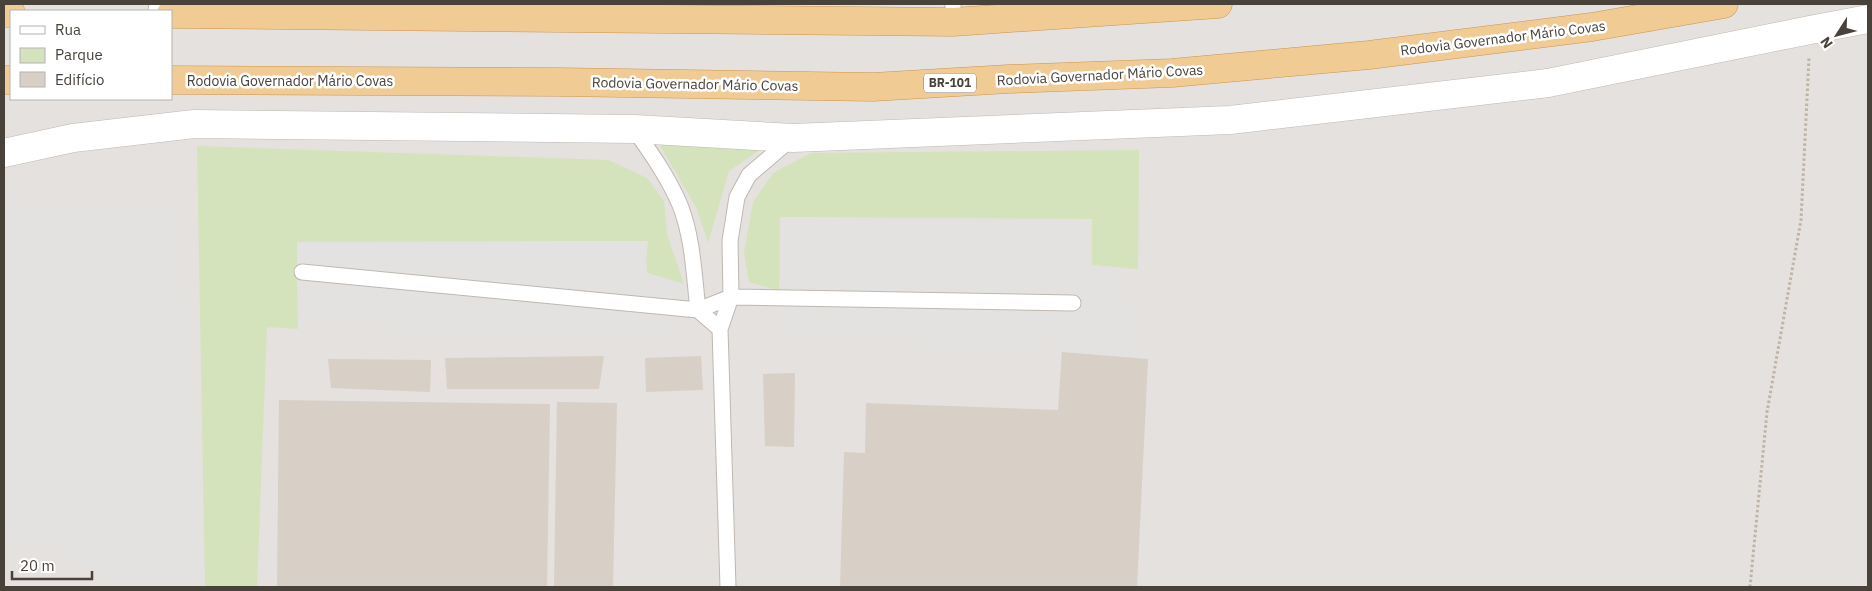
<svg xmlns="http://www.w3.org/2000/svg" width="1872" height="591" font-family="'IBM Plex Sans',sans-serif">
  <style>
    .industrial { fill: #e4e1de; fill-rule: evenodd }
    .green { fill: #d4e3bb }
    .parking { fill: #e4e2e0 }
    .building { fill: #d8cfc6 }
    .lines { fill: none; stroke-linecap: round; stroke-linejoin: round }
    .service-casing { stroke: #bfb8b0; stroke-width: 17 }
    .minor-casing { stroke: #bfb8b0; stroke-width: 29 }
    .trunk-casing { stroke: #cc944f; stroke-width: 29 }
    .path { stroke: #bfb3a3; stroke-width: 3; stroke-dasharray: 2.5 2.5; stroke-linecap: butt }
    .service { stroke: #fff; stroke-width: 15 }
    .minor { stroke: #fff; stroke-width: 28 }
    .trunk { stroke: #f0cb93; stroke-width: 28 }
    .labels { text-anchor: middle; stroke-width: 5; stroke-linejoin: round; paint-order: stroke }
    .shield { fill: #fff; stroke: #7f7b76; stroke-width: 1 }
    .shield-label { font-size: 12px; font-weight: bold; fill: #48423b }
    .street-label { font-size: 14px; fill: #48423b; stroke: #fff }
  </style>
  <rect width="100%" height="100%" fill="#f4f1ed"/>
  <path class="industrial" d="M4,4h1864v583h-1864zM11,11h160v88h-160z"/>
  <path class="green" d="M655,137l109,10 -35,24 -21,72 -12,-36z
    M197,146l411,14 39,18 17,23 3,33 17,50 -37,-11 -1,-12 1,-20 -350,1 1,87 -31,-2 -10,260h-52z
    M1139,150l-1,119 -46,-4v-45l-312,-3v74l-31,-9 -5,-29 9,-51 20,-29 38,-20z"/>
  <path class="parking" d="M4,195l177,17 24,367 -87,3 -75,-37 -39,-4z
    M780,217l312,2v46l28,3 28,91 -86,-7 -24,-25 -1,23 -252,-7 -6,-21z
    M648,241l-2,20 1,12 37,11 -4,52 -382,-7 -1,-87z"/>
  <path class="building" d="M1062,352l86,7 -11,228h-297l4,-135 21,1 1,-50 192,7z
    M604,356l-5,33h-152l-2,-31z
    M701,356l2,34 -57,2 -1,-34z
    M328,359l103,1 -1,32 -99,-4z
    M795,373l-1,74 -29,-1 -2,-72z
    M279,400l271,4 -3,183h-270z
    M557,402l60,1 -4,184h-59z"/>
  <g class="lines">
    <g class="service-casing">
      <path id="service" d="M953,4v18
        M156,11l1,-7
        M634,129c17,24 34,48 46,76 13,33 14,70 18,105l22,19
        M302,272l396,38 33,-13 342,6
        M728,587l-8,-258 11,-32 -1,-56 7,-44 12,-22 42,-36"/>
    </g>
    <g class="minor-casing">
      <path id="minor" d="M4,153l69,-15 121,-14 440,5 159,9 437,-18 318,-37 262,-53 58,-11"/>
    </g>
    <g class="trunk-casing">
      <path id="trunk" d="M4,13h7
        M171,14l782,8 265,-18
        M4,80h7
        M171,80l388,2 314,5 135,-8 164,-6 197,-18 223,-28 132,-23"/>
    </g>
    <path class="path" d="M1750,587l17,-175 34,-192 8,-162"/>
    <use href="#service" class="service"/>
    <use href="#minor" class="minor"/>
    <use href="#trunk" class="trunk"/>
  </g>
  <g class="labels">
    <rect class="shield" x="924" y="73.5" width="52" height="19" rx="4"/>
    <g class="shield-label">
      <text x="950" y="87">BR-101</text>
    </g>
    <g class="street-label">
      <text transform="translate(1503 38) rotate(-7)" y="5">Rodovia Governador Mário Covas</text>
      <text transform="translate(1100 75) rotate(-3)" y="5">Rodovia Governador Mário Covas</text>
      <text x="290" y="86">Rodovia Governador Mário Covas</text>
      <text transform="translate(695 84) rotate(1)" y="5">Rodovia Governador Mário Covas</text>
    </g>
  </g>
  <rect width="1872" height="591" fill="none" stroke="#48423b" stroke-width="10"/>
  <rect x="10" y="10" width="162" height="90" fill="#ffffff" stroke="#b6b3b1"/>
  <rect x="20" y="26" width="25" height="8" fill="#ffffff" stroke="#b6b3b1"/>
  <text x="55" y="35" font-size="15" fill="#48423b">Rua</text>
  <rect x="20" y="48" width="25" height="15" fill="#d4e3bb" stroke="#b6b3b1"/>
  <text x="55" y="60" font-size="15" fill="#48423b">Parque</text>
  <rect x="20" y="72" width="25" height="15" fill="#d8cfc6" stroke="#b6b3b1"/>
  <text x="55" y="85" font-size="15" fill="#48423b">Edifício</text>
  <g transform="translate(1837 35) rotate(234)" stroke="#ffffff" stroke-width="4" paint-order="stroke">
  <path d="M0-4L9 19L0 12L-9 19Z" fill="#48423b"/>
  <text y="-8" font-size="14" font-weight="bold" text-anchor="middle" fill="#48423b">N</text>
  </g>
  <path d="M12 571v8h80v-8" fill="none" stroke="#48423b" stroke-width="2.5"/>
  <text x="20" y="571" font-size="15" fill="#48423b" stroke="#ffffff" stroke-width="4" paint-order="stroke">20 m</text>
</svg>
